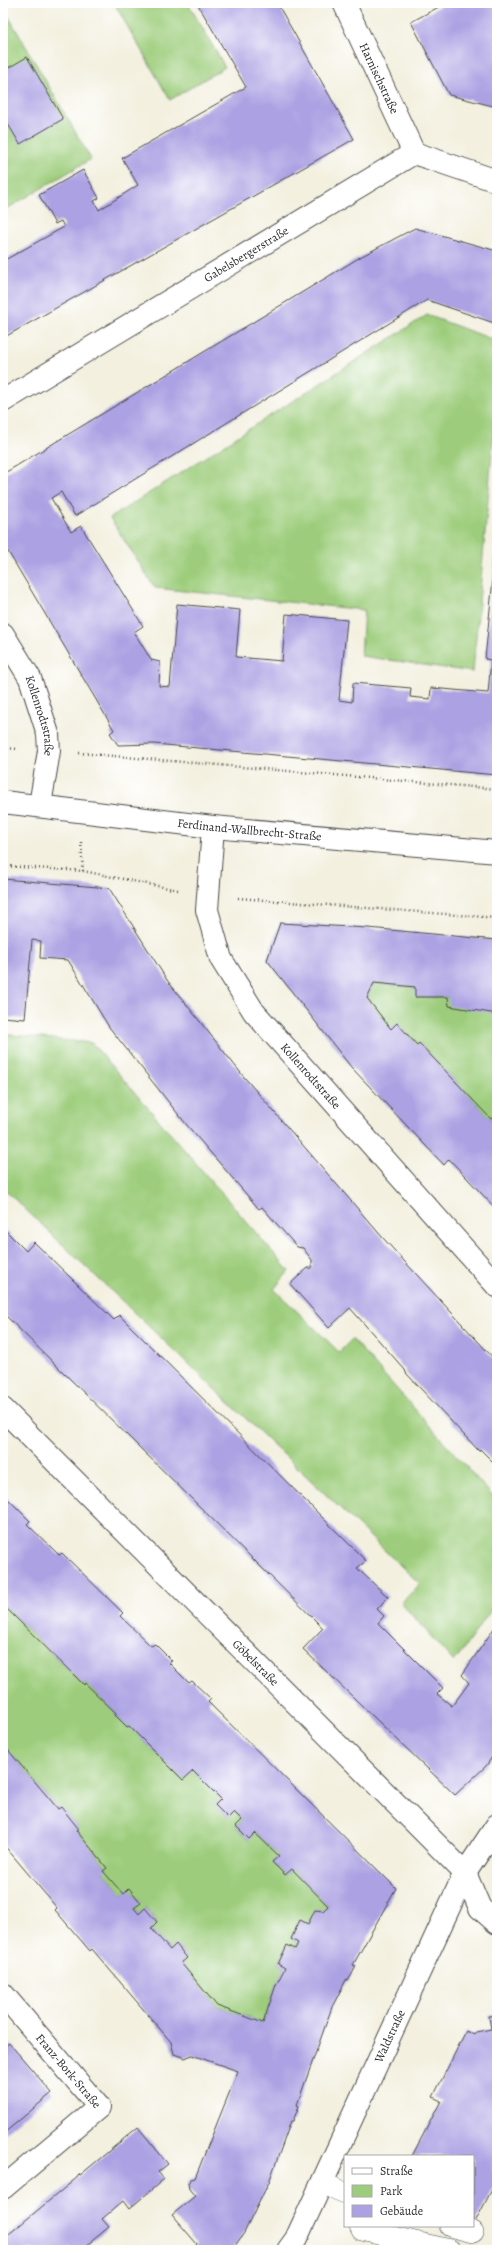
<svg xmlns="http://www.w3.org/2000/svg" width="500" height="2253" font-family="Alegreya,serif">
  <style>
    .green { fill: #9dcd7c; stroke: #647c54 }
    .building { fill: #aba1e3 }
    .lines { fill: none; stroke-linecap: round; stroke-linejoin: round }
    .lane-casing { stroke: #494946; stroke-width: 22 }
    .street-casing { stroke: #494946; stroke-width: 24 }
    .secondary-casing { stroke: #494946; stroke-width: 24 }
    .path { stroke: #494946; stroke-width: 2.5; stroke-dasharray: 1 3; stroke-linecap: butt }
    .lane { stroke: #fff; stroke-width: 21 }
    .street { stroke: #fff; stroke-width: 22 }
    .secondary { stroke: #fff; stroke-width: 22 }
    .labels { text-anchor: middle; stroke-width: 3.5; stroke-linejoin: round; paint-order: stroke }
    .street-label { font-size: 12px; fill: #2b2b2b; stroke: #fff }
  </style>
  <rect width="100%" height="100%" fill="#fff"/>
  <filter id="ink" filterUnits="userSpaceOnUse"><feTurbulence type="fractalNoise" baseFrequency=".025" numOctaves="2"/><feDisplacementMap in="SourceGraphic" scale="8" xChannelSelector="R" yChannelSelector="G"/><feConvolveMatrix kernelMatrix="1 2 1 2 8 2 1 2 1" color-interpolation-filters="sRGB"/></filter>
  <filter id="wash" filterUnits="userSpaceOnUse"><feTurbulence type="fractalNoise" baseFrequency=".012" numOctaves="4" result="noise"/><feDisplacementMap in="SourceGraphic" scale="16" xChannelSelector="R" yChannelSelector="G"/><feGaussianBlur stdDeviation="0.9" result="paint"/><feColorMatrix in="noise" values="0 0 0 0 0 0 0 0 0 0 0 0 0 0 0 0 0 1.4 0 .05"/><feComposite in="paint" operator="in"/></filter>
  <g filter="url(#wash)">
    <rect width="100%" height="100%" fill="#f3f0df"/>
    <path class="green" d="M114,3h74l37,64 -55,33z
      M3,7l88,152 -88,52z
      M427,315l70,26v54l-24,277 -112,-16 3,-46 -209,-22 -45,-70z
      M374,983l41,4 1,10h32l49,17v100l-6,5 -72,-76 -2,2 -20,-22 -6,6 -24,-31z
      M3,1034l89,9 197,228 -15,18 65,63 13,-13 145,162v101l-43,60 -53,-59 19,-19 -417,-396z
      M3,1605l80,80 2,-2 31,30 -1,2 12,12 2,-1 54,54 10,-9 28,28 -6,6 13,13 6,-6 8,8 -6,6 12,13 7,-6 24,23 -7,6 13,13 7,-6 36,37 -5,5 -8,-1 -7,14 -8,-4 -9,19 7,4 -3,6 -8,-4 -9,19 7,4 -9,17 -13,38 -46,-17 -36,-43 6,-5 -11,-13 -6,5 -19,-22 6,-6 -11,-14 -7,6 -5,-6 7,-6 -12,-13 -6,5 -20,-23 4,-3 -31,-38 2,-2 -17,-20 -3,1 -55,-65z"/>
    <g id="blocks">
      <path class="building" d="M197,3h80l77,136 -351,199v-77l61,-34 -3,-6 -6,3 -16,-29 44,-25 16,28 -5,3 5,9 39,-25 -16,-27 124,-71z
        M446,3h51v37l-2,1 2,4v62l-48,-12 -38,-73z
        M27,57l36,62 -43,25 -17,-28v-45z
        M415,228l82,23v73l-70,-24 -352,216 -14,-24 -10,6 20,34 10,-6 62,100 -9,6 17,28 9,2 -1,24 11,1 7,-83 63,6 -4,47 46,4 4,-47 61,6 -8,80 13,2 1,-19 58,5 -1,9 20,2 1,-11 57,5 3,-33 -6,-1 12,-120v236l-343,-31 -36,1 -8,-12 4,-3 -111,-187v-69l359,-218z
        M3,879l106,9 58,92 77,97 139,161 114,124v104l-17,-17 -1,2 -73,-78 -1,-3 -55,-62 -21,20 -39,-44 18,-16h4v-8l-9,-12 -6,-1 -35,-40 -3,2 -73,-85 -77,-97 -41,-67 -28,-2 1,-17 -9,-1 -7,79 -22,-2z
        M280,923l88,5 129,12v74l-48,-8 -1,-9h-33v-10l-41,-4 -7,15 24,31 6,-6 20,22 2,-2 72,76 6,-5v96l-48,-51 -5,6 -93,-98 -84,-107z
        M3,1228l23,23 8,-9 80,78 5,-5 247,246 -9,7 31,29 -11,12 7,7 -6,7 65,65 -6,6 15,12 17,-23 -7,-8 35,-51v126l-11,16 -31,29 -152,-146 20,-21 -320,-315z
        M3,1494l27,27 -3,3 32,31 3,-2 61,60 -3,3 31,30 4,-2 17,17 -3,2 20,20 3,-2 19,18 -3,3 188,186 -43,77 3,1 -4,8 -4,7 -2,-1 -14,27 -35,98 2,1 -6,15h-2l-22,61 -25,51 -12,17h-41l6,-6 -25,-29 23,-19 -6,-7 -1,-6 3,-4 4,-1 43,-107 -46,-16 -7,3 -11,-4 -3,-12 -79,-93 -2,2 -35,-41 2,-2 -54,-64v-100l55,65 3,-2 17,21 -2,2 31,38 -4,3 20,23 6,-6 12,15 -7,5 5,6 6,-6 12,14 -6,6 19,22 6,-6 11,14 -6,5 36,43 46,17 13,-38 9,-17 -7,-4 9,-19 8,4 3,-6 -7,-4 9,-19 8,4 7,-14 8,1 5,-5 -36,-37 -7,6 -13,-13 7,-6 -24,-23 -6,6 -13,-13 6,-6 -8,-8 -6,6 -13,-13 6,-6 -28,-28 -10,9 -54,-54 -2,1 -12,-12 1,-2 -31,-30 -1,2 -81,-80z
        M497,2015v165l-24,46v-70h-61l29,-55 -8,-4 33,-66 8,4 2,-3 15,-3 -2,-13z
        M9,2043l43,50 -49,41v-86z
        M138,2127l30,37 -10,8 6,7 -35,30 -6,-8 -21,18 7,8 -28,23h-8l-3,-3 -4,3h-63v-11z"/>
    </g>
  </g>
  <g filter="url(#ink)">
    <use href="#blocks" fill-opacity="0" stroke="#494946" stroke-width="1"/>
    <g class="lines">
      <g class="lane-casing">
        <path id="lane" d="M322,2183l23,10
          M360,2226l2,4 88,20
          M450,2226l23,6"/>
      </g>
      <g class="street-casing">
        <g id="street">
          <path id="s1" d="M344,3l70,150"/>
          <path id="s2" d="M3,401l411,-248 83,28"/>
          <path id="s3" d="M3,634l27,44 18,56 1,17 -9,54"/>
          <path id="s4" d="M213,827l-6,83 14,49 33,53 243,274"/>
          <path id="s5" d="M3,1409l462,464 15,35 17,15"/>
          <path id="s6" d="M3,1994l96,113 -96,81"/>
          <path id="s7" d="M288,2250l8,-11 169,-366 32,-48"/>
        </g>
      </g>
      <g class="secondary-casing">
        <g id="secondary">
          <path id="s8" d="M3,802l210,25 284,25"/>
        </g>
      </g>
      <path class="path" d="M3,748l15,1
        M79,753l418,36
        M81,842l2,29
        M3,866l80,5 95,19
        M238,898l259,20"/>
      <use href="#lane" class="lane"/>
      <use href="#street" class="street"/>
      <use href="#secondary" class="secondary"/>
    </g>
  </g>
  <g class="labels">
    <g class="street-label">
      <text dy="4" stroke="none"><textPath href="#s1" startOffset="83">Harnischstraße</textPath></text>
      <text dy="4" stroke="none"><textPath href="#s2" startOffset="284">Gabelsbergerstraße</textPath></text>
      <text dy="4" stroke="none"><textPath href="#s3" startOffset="91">Kollenrodtstraße</textPath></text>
      <text dy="4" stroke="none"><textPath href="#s8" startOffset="248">Ferdinand-Wallbrecht-Straße</textPath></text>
      <text dy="4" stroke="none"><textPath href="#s4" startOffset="282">Kollenrodtstraße</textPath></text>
      <text dy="4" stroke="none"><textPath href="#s5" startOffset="358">Göbelstraße</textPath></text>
      <text dy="4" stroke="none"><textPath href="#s7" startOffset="237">Waldstraße</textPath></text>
      <text dy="4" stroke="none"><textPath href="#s6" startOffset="101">Franz-Bork-Straße</textPath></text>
    </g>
  </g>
  <rect width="500" height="2253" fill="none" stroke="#fff" stroke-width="16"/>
  <rect x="344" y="2155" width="130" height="72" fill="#ffffff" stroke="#aaaaaa"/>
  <rect x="352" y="2168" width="20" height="6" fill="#ffffff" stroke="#aaaaaa"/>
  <text x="380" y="2175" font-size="12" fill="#2b2b2b">Straße</text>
  <rect x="352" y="2185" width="20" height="12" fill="#9dcd7c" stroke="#aaaaaa"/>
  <text x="380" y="2195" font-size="12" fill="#2b2b2b">Park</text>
  <rect x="352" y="2205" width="20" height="12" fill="#aba1e3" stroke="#aaaaaa"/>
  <text x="380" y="2215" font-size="12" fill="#2b2b2b">Gebäude</text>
</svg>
